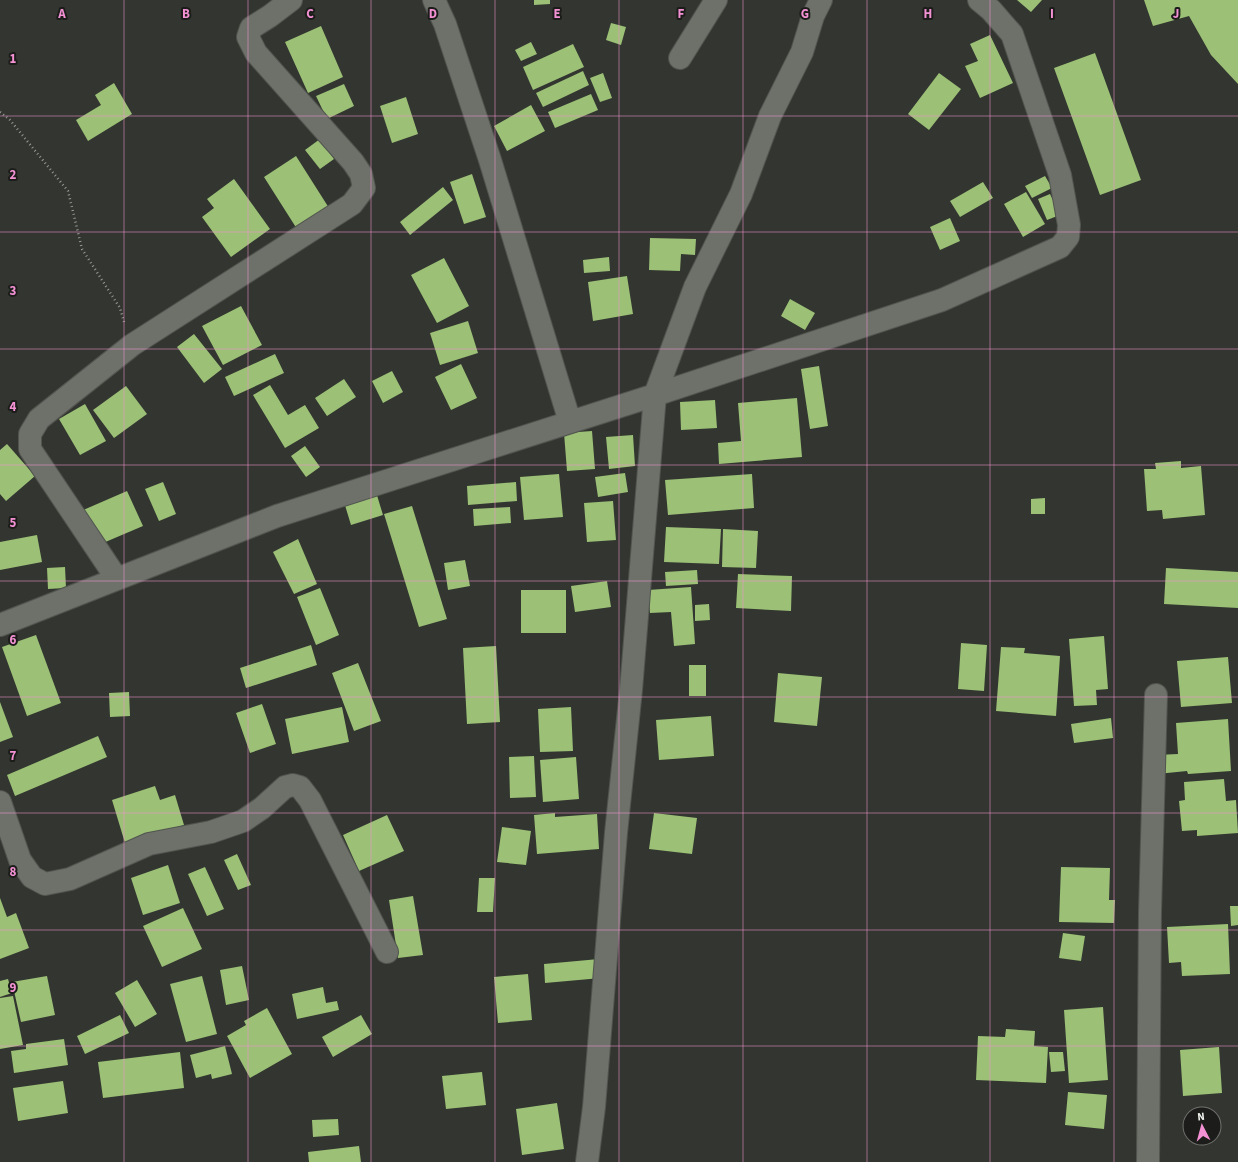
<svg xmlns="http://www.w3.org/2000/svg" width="1238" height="1162" font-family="'Source Sans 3',sans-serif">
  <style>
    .building { fill: #9bc076 }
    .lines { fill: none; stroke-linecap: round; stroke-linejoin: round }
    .street-casing { stroke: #52554f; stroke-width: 24 }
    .path { stroke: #969994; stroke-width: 2.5; stroke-dasharray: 1 3; stroke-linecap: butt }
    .street { stroke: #6d716a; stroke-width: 22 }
    .grid { fill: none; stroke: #f491d4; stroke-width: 1; stroke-opacity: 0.55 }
    .grid-label { font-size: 13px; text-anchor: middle; font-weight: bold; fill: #f491d4; stroke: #1c1d1a; stroke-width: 4; stroke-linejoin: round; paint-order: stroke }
  </style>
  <rect width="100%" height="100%" fill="#333630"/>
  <path class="building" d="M534,0h16v4l-16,1z
    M1017,0h25l-11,12z
    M1144,0h94v84l-27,-29 -22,-39 -36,10z
    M611,23l15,4 -5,18 -15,-5z
    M321,26l22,51 -35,16 -23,-51z
    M990,35l23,48 -33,15 -15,-32 13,-5 -8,-17z
    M531,42l6,12 -16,7 -6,-11z
    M573,44l11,23 -51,23 -10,-23z
    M1095,53l46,127 -41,15 -46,-127z
    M583,71l6,14 -46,22 -7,-14z
    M603,73l9,25 -12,4 -10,-24z
    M939,73l22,16 -32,41 -21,-16z
    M114,83l18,31 -44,27 -12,-21 25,-15 -6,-10z
    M344,84l10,22 -27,13 -11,-23z
    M591,94l7,16 -43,18 -7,-16z
    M406,97l12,37 -26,9 -12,-37z
    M531,105l14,26 -38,20 -13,-25z
    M320,139l14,20 -14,10 -15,-19z
    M296,156l33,52 -32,21 -33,-52z
    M472,174l14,43 -22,7 -14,-42z
    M1045,176l7,12 -20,10 -7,-12z
    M234,179l36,50 -39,28 -29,-40 12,-9 -7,-9z
    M983,182l10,16 -33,19 -10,-16z
    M443,187l10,13 -43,35 -10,-13z
    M1026,192l19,32 -22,13 -19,-33z
    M1050,194l10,21 -13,5 -9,-21z
    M950,218l10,23 -20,9 -10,-23z
    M650,238l46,1 -1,16 -14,-1 -1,17 -31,-1z
    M609,257l1,14 -26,2 -1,-13z
    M444,258l25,48 -32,17 -26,-48z
    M627,276l6,38 -40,7 -5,-39z
    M790,299l25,14 -10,17 -24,-14z
    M241,306l21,39 -39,20 -21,-39z
    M468,321l10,32 -38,12 -10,-32z
    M194,334l28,35 -18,14 -27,-36z
    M275,354l9,19 -50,23 -9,-19z
    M461,364l16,34 -26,12 -16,-33z
    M819,366l9,60 -18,3 -9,-60z
    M392,371l11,21 -20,11 -11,-22z
    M344,379l12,18 -29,19 -12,-18z
    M270,385l18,30 17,-10 14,23 -34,20 -32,-53z
    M126,386l21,28 -33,24 -21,-28z
    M797,398l5,59 -83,7 -1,-21 23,-2 -3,-38z
    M715,400l2,28 -36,2 -1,-28z
    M85,404l21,37 -26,14 -21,-36z
    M592,431l3,38 -28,2 -3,-38z
    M633,435l2,31 -26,3 -3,-32z
    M7,444l28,32 -29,25 -6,-7v-44z
    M305,446l15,21 -14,10 -15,-21z
    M1181,461v7l20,-2 4,49 -42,4 -1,-9 -15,1 -3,-42h12l-1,-6z
    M625,473l3,19 -30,5 -3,-20z
    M559,474l4,43 -39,3 -4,-43z
    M752,474l2,34 -86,7 -3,-35z
    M163,482l13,32 -17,7 -14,-32z
    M516,482l1,19 -49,4 -1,-19z
    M127,491l16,35 -47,20 -15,-35z
    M376,492l7,23 -32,10 -7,-23z
    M1045,498v16h-14v-15z
    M613,501l3,39 -29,2 -3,-39z
    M412,506l35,113 -28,8 -35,-113z
    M510,507l1,16 -37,3 -1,-17z
    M666,527l55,2 -2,35 -55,-2z
    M723,529l35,2 -2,37 -34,-1z
    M37,535l5,27 -42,8v-28z
    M298,539l19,45 -23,10 -21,-42z
    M465,560l5,26 -22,4 -4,-27z
    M65,567l1,21 -18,1 -1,-21z
    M1166,568l72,4v36l-74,-4z
    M697,570l1,14 -32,2 -1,-14z
    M738,574l54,2 -1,35 -55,-3z
    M607,581l4,26 -36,5 -4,-26z
    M691,587l4,57 -21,2 -3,-34 -21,1 -2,-23z
    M320,588l19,47 -23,10 -19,-48z
    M521,590h45v43h-45z
    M709,604l1,16 -15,1v-16z
    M36,635l25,68 -34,13 -25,-69z
    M1104,636l4,53 -12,1 1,15 -23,1 -5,-67z
    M961,643l26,2 -3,46 -26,-2z
    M311,645l6,20 -71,23 -6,-20z
    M496,646l4,76 -33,2 -4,-76z
    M1001,647l24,1 -1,5 36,3 -4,60 -60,-5z
    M1228,657l4,46 -51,4 -4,-46z
    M358,663l23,58 -27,10 -22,-58z
    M689,665h17v31h-17z
    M778,673l44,4 -5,49 -43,-4z
    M129,692l1,24 -20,1 -1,-24z
    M0,702l13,35 -13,5z
    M262,704l14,40 -26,9 -14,-40z
    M342,707l7,35 -57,12 -7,-35z
    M571,707l2,44 -33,1 -2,-43z
    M711,716l3,40 -55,4 -3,-40z
    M1111,718l2,20 -39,5 -3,-19z
    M1228,719l3,52 -43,3 -1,-3 -30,3 -1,-19 22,-1 -2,-31z
    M98,736l9,21 -92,39 -8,-21z
    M534,756l2,41 -26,1 -1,-41z
    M576,757l3,42 -36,3 -3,-42z
    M1224,779l2,22 10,-1 2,33 -41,3v-6l-15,1 -3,-30 6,-1 -1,-18z
    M155,786l5,14 15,-5 9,30 -59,18 -13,-43z
    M555,813v4l42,-3 2,35 -62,5 -3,-39z
    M654,813l43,5 -5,36 -43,-5z
    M387,815l17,36 -45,20 -16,-36z
    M502,827l29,4 -5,34 -29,-3z
    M237,854l14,31 -13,5 -14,-30z
    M168,865l12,38 -37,12 -12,-37z
    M205,867l19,42 -17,7 -19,-42z
    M1061,867l49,1 -1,32h6l-1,23 -55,-1z
    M479,878h16l-2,34h-16z
    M413,896l10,59 -25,3 -9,-58z
    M0,898l7,19 9,-4 13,35 -29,11z
    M1230,906h8v19l-7,1z
    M183,908l19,41 -40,18 -19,-41z
    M1228,924l2,50 -48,2 -1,-14 -12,1 -2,-36z
    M1063,933l22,3 -4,25 -22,-3z
    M599,959l2,19 -56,5 -1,-19z
    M242,966l7,34 -23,5 -6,-35z
    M528,974l4,46 -34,3 -4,-46z
    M47,976l8,39 -34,7 -9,-40z
    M202,976l15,58 -31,8 -16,-58z
    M8,979l4,14 -12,4v-16z
    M137,980l20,34 -22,13 -20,-34z
    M323,987l3,16 11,-2 2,9 -42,9 -5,-25z
    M13,996l10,49 -23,4v-51z
    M1103,1007l5,73 -39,3 -5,-73z
    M267,1008l25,46 -42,24 -23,-42 19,-11 -2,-4z
    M120,1015l9,18 -44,21 -8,-18z
    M361,1015l11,19 -39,23 -11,-20z
    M1006,1029l29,2 -1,15 14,1 -2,36 -70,-3 2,-44 27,1z
    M64,1039l4,26 -54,8 -3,-22 15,-2v-5z
    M225,1046l7,28 -20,5 -1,-5 -15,4 -6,-23z
    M1219,1047l3,46 -39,3 -3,-46z
    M180,1052l4,36 -81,10 -5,-36z
    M1049,1052h14l2,19 -14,1z
    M482,1072l4,33 -40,4 -4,-33z
    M63,1081l5,32 -50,8 -5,-33z
    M1068,1092l39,3 -3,34 -39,-4z
    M557,1103l7,46 -42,6 -6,-46z
    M338,1119l1,16 -26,2 -1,-17z
    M359,1146l2,16h-52l-1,-10z"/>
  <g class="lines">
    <g class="street-casing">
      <path id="street" d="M434,0l11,24 45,136 80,262
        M680,58l36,-58
        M117,579l-87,-130v-15l9,-15 93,-74 220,-141 12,-16 -3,-14 -8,-12 -97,-109 -8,-16 3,-9 19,-12 21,-16
        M0,625l277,-109 378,-121 287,-95 118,-53 8,-10 1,-12 -9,-50 -48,-141 -21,-24 -12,-10
        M0,802l20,58 12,17 13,7 25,-5 79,-35 62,-12 32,-11 19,-13 23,-21 8,-2 7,2 10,13 77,152
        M587,1162l7,-55 22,-274 15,-143 24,-295 40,-108 46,-93 29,-78 32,-64 11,-36 8,-16
        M1148,1162l2,-250 6,-217"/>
    </g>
    <path class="path" d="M0,112l10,8 58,71 14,58 38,59 4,14"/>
    <use href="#street" class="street"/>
  </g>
  <path class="grid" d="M124,0v1162M248,0v1162M371,0v1162M495,0v1162M619,0v1162M743,0v1162M867,0v1162M990,0v1162M1114,0v1162M0,116h1238M0,232h1238M0,349h1238M0,465h1238M0,581h1238M0,697h1238M0,813h1238M0,930h1238M0,1046h1238"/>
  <g class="grid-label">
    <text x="62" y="18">A</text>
    <text x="186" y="18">B</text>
    <text x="310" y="18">C</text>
    <text x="433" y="18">D</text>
    <text x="557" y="18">E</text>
    <text x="681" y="18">F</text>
    <text x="805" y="18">G</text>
    <text x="928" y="18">H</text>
    <text x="1052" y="18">I</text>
    <text x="1176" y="18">J</text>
    <text x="13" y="63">1</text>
    <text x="13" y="179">2</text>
    <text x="13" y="295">3</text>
    <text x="13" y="411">4</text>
    <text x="13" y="527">5</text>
    <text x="13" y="644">6</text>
    <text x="13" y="760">7</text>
    <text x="13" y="876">8</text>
    <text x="13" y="992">9</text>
  </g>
  <g transform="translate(1202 1126) rotate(354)"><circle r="19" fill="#1c1d1a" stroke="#70716e"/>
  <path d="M0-3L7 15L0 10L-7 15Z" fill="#f491d4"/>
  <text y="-6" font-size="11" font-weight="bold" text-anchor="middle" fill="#eef0ec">N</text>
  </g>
</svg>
